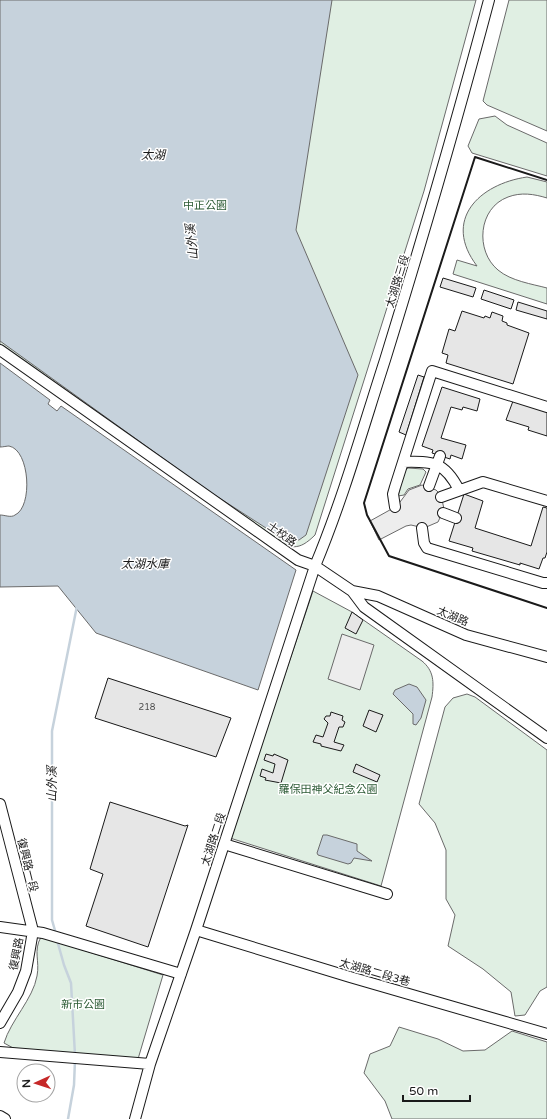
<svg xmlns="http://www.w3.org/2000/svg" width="547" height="1119" font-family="'Varela Round','Noto Sans TC',sans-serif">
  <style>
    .green { fill: #e0efe3; stroke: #6a6a6a }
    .parking { fill: #ededed; stroke: #6a6a6a }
    .water { fill: #c6d2dc; stroke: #6a6a6a }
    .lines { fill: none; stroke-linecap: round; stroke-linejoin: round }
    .stream { stroke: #c6d2dc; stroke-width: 2.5 }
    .building { fill: #e6e6e6; stroke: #1a1a1a }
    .minor-casing { stroke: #1a1a1a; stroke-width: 12 }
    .minor { stroke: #fff; stroke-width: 10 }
    .wall { stroke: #1a1a1a; stroke-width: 2 }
    .labels { text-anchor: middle; stroke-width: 3; stroke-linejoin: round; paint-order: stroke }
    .number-label { font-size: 9px; fill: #4d4d4d }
    .park-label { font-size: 11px; fill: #2b5a34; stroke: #fff }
    .street-label { font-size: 11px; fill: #1a1a1a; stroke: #fff }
    .water-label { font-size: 12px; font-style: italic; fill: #1a1a1a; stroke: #fff }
  </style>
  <rect width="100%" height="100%" fill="#fff"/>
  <path class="green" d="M0,0h476l-52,191 -109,344c-17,17 -23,12 -45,7l-270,-192z
    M509,0h38v131l-60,-26 -4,-4z
    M495,116l12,9 40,18v33l-75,-23 -4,-7 11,-27z
    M527,177l20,5v16c-13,-4 -26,-6 -39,-1 -30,11 -33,54 -10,73 13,11 34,14 49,18v16l-94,-30 4,-14 20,6c-35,-46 2,-82 50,-89z
    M408,468l15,1 3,3 -6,13 -12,4 -4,6 -6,1 -1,-3 7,-22z
    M313,591l39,21 70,49c12,10 12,21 10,36l-51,189 -151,-48z
    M467,694l8,3 72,53v237l-7,4 -15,24 -10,1 -4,-24 -28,-23 -35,-23 7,-31 -9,-16v-49l-11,-27 -16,-19 26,-97 8,-9z
    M41,937l122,38 -25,84 -123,-10 -11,-6c7,-23 29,-44 33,-67 3,-15 -4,-25 4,-39z
    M399,1027l39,12 25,12 22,-1 27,-19 35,11v77h-155l-7,-18 -21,-28 6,-19 20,-8z"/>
  <path class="parking" d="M422,485l14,5 5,5 3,14 -6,13 -14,6 -13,-3 -5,1 -27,14 -9,-19 27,-15 12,-16z
    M342,634l32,11 -14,45 -32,-11z"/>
  <path class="water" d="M0,0h332l-36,230 62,145 -52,160 -7,5 -16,-1 -76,-49 -207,-149z
    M0,363l50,37 -2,4 9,7 4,-5 235,164 -38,120 -162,-57 -38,-47 -58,1v-72c5,0 11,3 15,0 18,-8 15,-65 -6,-69 -2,0 -6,1 -9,1z
    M409,684l8,3 9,13 -5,18 -5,7 -3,-1v-10l-20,-20 2,-4z
    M323,835h4l30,9v7l15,10 -18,-3 -3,5 -3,1 -30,-9 -1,-2z"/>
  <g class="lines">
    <path class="stream" d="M56,934l-4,-14v-189l25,-125
      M57,940l7,25 7,18 4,72
      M68,1119l6,-34 1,-25"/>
  </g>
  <path class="building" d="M443,278l33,10 -3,9 -33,-10z
    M484,290l30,10 -3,9 -30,-10z
    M518,302l29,9v8l-31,-9z
    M462,311l22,7 1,-2 5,2 2,-6 11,4 -1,5 5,2v2l22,8 -16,51 -67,-21 2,-8 -6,-2 7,-24 6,2z
    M418,375l6,2 -18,58 -7,-3z
    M442,387l38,12 -3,12 -14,-4 -1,3 -11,-3 -10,31 25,7 -4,14 -11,-4 -1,4 -18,-6 1,-3 -11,-4z
    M513,401l34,11v24l-19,-6 1,-3 -23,-7z
    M464,494l19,7 -8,27 56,18 12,-39 4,1v44l-2,6h-2l-4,11 -19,-6v2l-48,-14 1,-3 -24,-7z
    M352,612l11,8 -7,14 -11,-6z
    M108,678l123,40 -15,39 -121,-39z
    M369,710l14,5 -7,17 -13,-6z
    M331,712l12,4 -1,4 3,2 -2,5h-4l-5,15 10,3 -3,6 -20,-5v-2l-8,-2 3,-7 7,2 5,-14 -4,-4 2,-3h4z
    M266,754l7,2 1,-2 14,6 -7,23 -16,-3 1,-2 -6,-2 2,-7 11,4 2,-9 -11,-4z
    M356,764l24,11 -3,7 -24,-10z
    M110,802l75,24 3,-1 -40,122 -62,-21 17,-52 -13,-5z"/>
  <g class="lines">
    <g class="minor-casing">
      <path id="minor" d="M0,350l298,210 17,6 37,25 12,16 183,131
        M403,462c30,-1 42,0 56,28
        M429,486l11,-30
        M441,497l42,-15 64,19
        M395,507l-2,-13 2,-7 37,-116 115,36
        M443,513l13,5
        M422,528l2,15 3,5 116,35h4
        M352,591l26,5 88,39 81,22
        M0,804l33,127 -7,40 -8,21 -18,31
        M224,844l163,50
        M0,927l43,6 138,41
        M196,930l154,47 197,57
        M0,1052l150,12
        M0,1116l5,3
        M135,1119l15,-55 46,-134 119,-364c28,-67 48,-138 70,-206 37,-120 72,-239 104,-360"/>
    </g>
    <use href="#minor" class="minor"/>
    <path class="wall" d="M547,180l-72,-23 -111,346 3,12 22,41 158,52"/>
  </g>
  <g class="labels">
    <g class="number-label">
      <text x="147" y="710">218</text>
    </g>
    <g class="park-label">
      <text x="205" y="209">中正公園</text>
      <text x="328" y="793">羅保田神父紀念公園</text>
      <text x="83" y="1008">新市公園</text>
    </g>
    <g class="street-label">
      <text transform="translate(397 281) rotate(-73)" y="4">太湖路三段</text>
      <text transform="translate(282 534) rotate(35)" y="4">士校路</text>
      <text transform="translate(453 616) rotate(23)" y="4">太湖路</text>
      <text transform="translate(213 839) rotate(-72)" y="4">太湖路二段</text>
      <text transform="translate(28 865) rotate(76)" y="4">復興路一段</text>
      <text transform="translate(16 954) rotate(-79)" y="4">復興路</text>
      <text transform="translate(375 972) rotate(16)" y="4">太湖路二段3巷</text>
    </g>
    <g class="water-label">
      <text x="153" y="159">太湖</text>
      <text transform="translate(192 242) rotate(-96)" y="4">山外溪</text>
      <text x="145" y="568">太湖水庫</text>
      <text transform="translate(52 784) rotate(-90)" y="4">山外溪</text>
    </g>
  </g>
  <g transform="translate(36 1083) rotate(267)"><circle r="19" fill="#ffffff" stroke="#a3a3a3"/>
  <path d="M0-3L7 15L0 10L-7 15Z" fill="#c62828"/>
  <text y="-6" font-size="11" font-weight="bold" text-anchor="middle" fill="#1a1a1a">N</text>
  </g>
  <path d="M403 1095v6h67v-6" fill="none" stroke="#1a1a1a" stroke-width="2"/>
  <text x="409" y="1095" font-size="12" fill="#1a1a1a" stroke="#ffffff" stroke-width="3" paint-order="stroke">50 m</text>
</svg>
